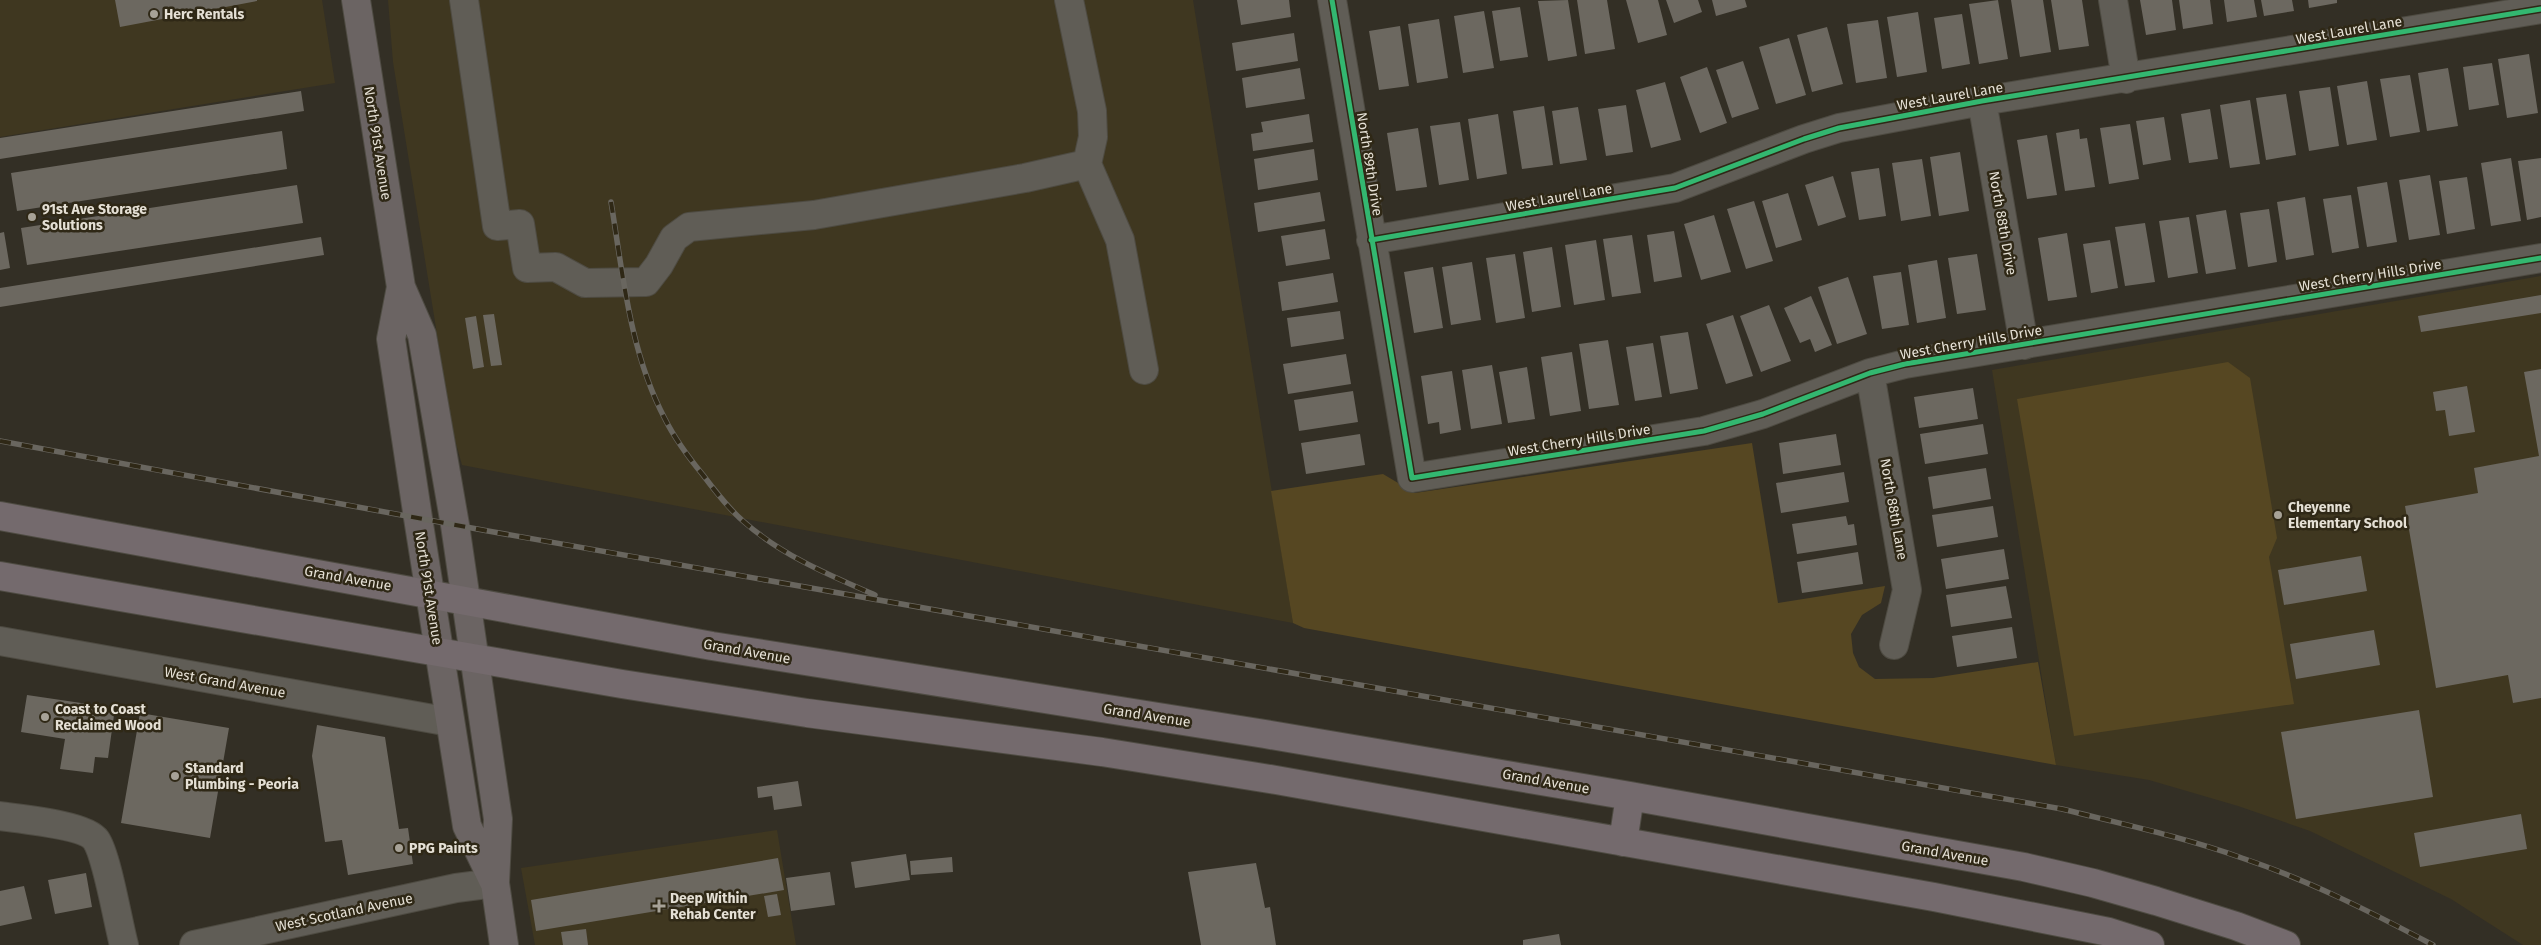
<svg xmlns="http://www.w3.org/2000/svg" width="2541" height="945" font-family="'Fira Sans',sans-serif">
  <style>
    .built { fill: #3f3720 }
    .green { fill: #564722 }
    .building { fill: #6c6860 }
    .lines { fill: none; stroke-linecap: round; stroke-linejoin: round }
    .minor-casing { stroke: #4e4b42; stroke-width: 30 }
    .major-casing { stroke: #4e4b42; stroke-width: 30 }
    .highway-casing { stroke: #4e4b42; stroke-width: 30 }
    .minor { stroke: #605d56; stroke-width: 28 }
    .major { stroke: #6b6463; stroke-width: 28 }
    .highway { stroke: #746a6d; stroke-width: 28 }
    .rail-casing { stroke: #69665f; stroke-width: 5.5 }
    .rail { stroke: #2f2816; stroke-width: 4; stroke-dasharray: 11; stroke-linecap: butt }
    .cycleway-casing { stroke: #2f2816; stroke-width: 8 }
    .cycleway { stroke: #33b770; stroke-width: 5 }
    .poi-dot { fill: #a7a297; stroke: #2f2816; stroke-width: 2 }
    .labels { text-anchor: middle; stroke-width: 5; stroke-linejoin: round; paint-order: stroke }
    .poi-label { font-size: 14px; font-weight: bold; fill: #e5e0d5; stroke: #2f2816; text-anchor: start }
    .street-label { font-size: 14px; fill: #e5e0d5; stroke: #2f2816 }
  </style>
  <rect width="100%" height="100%" fill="#332f25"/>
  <path class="built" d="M0,0h322l13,83 -335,54z
    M388,0h805l100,623 -831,-158 -9,-32 -60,-371z
    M2541,276v669h-18l-72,-46 -141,-68 -72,-25 -89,-26 -93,-15 -64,-395z
    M777,830l19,115h-261l-14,-77z"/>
  <path class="green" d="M2228,362l22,16 27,160 -8,19 25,147 -220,32 -57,-337z
    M1752,443l26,160 107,-17 -4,17 -19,12 -11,19 2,19 6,14 16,12 58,-1 105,-16 18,103 -752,-137 -11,-5 -22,-132 112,-17 32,19z"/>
  <path class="building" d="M115,0h142v1l-137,26z
    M1237,0h52l2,17 -50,8z
    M1568,0l9,56 -29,5 -10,-60z
    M1577,0h30l8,49 -30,5z
    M1626,0h32l9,35 -29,8z
    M1666,0h32l4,12 -28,11z
    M1712,0h33l2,7 -31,9z
    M1998,0l10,59 -29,5 -10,-60z
    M2011,0h32l8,52 -31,5z
    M2051,0h31l7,46 -30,4z
    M2140,0h32l4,30 -30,5z
    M2179,0h31l3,24 -30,5z
    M2224,0h30l3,17 -30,5z
    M2261,0h31l2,11 -30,5z
    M2308,0h29v3l-28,5z
    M1520,7l8,50 -28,4 -8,-50z
    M1484,11l10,57 -31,5 -9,-57z
    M1918,12l9,60 -30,5 -10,-60z
    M1962,14l8,50 -28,5 -8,-51z
    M1439,19l9,59 -31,5 -9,-59z
    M1878,20l9,58 -31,5 -9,-59z
    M1400,26l9,60 -30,4 -10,-59z
    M1827,27l16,57 -31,8 -15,-57z
    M1294,33l4,28 -62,10 -4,-28z
    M1789,38l17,57 -30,9 -17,-57z
    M2529,54l9,59 -31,5 -9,-59z
    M1743,61l16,48 -27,9 -16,-48z
    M2492,63l7,42 -30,5 -6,-43z
    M1707,67l20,56 -27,10 -20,-56z
    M1300,68l5,31 -59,9 -4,-30z
    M2448,68l10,58 -31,5 -9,-58z
    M2410,75l10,57 -30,5 -10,-58z
    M2367,81l10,59 -30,5 -10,-59z
    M1665,82l16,58 -30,8 -15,-58z
    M2330,87l9,59 -30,5 -10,-60z
    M301,91l3,20 -304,48v-21z
    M2286,94l10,61 -30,5 -10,-62z
    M2250,100l10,64 -30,4 -10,-63z
    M1626,105l7,47 -27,4 -8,-47z
    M1544,106l9,59 -31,4 -9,-58z
    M1578,107l9,53 -27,4 -8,-53z
    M2210,109l8,50 -29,4 -8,-49z
    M1309,114l4,28 -60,9 -2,-17 12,-2 -2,-10z
    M1498,114l9,60 -30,5 -9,-60z
    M2164,117l7,43 -28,5 -7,-44z
    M1460,122l9,58 -30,5 -9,-59z
    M2130,124l9,55 -30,5 -9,-56z
    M1418,128l9,59 -31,4 -9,-58z
    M2079,129l1,10 7,-1 8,49 -30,4 -9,-58z
    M282,131l5,38 -270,42 -6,-38z
    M2047,135l10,60 -30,4 -10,-59z
    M1314,149l4,31 -60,10 -4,-31z
    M1960,152l9,59 -30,5 -9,-59z
    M2511,158l10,63 -30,5 -10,-63z
    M2541,158v59l-14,3 -9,-59z
    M1922,159l9,57 -30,5 -9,-58z
    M1879,168l7,48 -27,4 -8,-48z
    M2430,175l10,60 -31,5 -10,-60z
    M1833,176l13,41 -28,9 -13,-41z
    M2467,177l8,52 -28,5 -8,-53z
    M2387,182l10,60 -30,5 -10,-60z
    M297,185l6,38 -276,42 -6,-37z
    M1320,192l5,29 -67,11 -4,-29z
    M1788,193l14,47 -26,8 -14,-47z
    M2351,195l8,53 -27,5 -9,-54z
    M2305,197l9,58 -28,5 -9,-58z
    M1754,201l19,60 -27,8 -19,-60z
    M2269,209l8,53 -29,5 -8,-54z
    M2226,210l10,59 -30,5 -10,-59z
    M1714,215l17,57 -30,8 -17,-56z
    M2189,217l9,56 -30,5 -9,-57z
    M2145,223l10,59 -30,4 -10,-59z
    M1325,229l5,30 -44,7 -5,-30z
    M1674,231l8,46 -28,5 -7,-47z
    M4,232l6,36 -10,2v-37z
    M2067,233l10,64 -29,4 -10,-63z
    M1632,235l9,58 -29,4 -9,-58z
    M321,237l3,18 -324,52v-19z
    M1596,240l9,60 -31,5 -9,-60z
    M2110,240l8,48 -27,5 -8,-49z
    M1552,247l9,60 -29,5 -9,-60z
    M1515,254l10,64 -29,5 -10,-65z
    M1977,254l9,56 -29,4 -9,-56z
    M1937,260l9,58 -29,5 -9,-58z
    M1472,262l9,58 -30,5 -9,-58z
    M1433,267l10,61 -29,5 -10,-61z
    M1901,272l8,53 -27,4 -9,-53z
    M1333,273l5,29 -56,9 -4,-29z
    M1848,277l19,57 -30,10 -19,-57z
    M2541,295v18l-120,19 -3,-16z
    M1811,296l21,49 -17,7 -5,-13 -10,4 -16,-35z
    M1769,305l22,56 -30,11 -21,-56z
    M1340,311l4,28 -53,8 -4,-29z
    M494,314l8,51 -11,1 -8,-51z
    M1733,315l20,61 -27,8 -20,-60z
    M476,316l8,51 -11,2 -8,-51z
    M1688,332l10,57 -28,5 -10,-58z
    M1608,340l11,65 -30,4 -10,-65z
    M1653,343l9,54 -27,4 -9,-54z
    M1572,352l9,59 -31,5 -9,-59z
    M1346,354l5,30 -63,10 -5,-30z
    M1492,365l10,59 -31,5 -9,-59z
    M1527,367l8,52 -27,4 -9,-51z
    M2541,369v329l-28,5 -5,-28 -72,13 -31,-182 73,-13 -4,-25 65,-12 -15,-84z
    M1452,371l9,59 -21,4 -1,-12 -11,2 -7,-48z
    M2467,386l8,46 -26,4 -4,-26 -9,1 -3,-19z
    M1973,388l5,31 -59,9 -5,-31z
    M1353,391l5,31 -59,9 -5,-31z
    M1983,424l5,30 -63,10 -5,-30z
    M1360,434l5,31 -59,9 -5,-31z
    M1836,434l5,31 -58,9 -4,-31z
    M1986,468l5,31 -58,10 -5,-32z
    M1844,472l5,30 -68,11 -5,-30z
    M1993,506l5,31 -61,10 -5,-32z
    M1846,516l2,9 6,-1 3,21 -60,9 -5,-30z
    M2004,549l5,30 -63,10 -5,-30z
    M1858,552l5,32 -61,9 -5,-31z
    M2361,556l6,35 -83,14 -6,-35z
    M2006,586l6,32 -61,9 -5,-32z
    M2012,627l5,31 -60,9 -5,-31z
    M2374,630l6,35 -84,14 -6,-35z
    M27,695l88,13 -7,50 -13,-1 -2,16 -33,-4 5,-30 -44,-7z
    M2419,710l14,87 -137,22 -15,-87z
    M140,713l89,15 -19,110 -89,-15z
    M317,725l68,12 14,92 9,-1 5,36 -65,11 -6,-35 -17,2 -13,-86z
    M798,781l4,25 -28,4 -2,-14 -14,2 -1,-11z
    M2521,814l6,35 -107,18 -6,-34z
    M906,854l4,26 -55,8 -4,-26z
    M952,857l1,15 -42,3 -1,-14z
    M778,858l6,32 -248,41 -5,-31z
    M1256,863l9,45 5,-1 6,38h-75l-13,-73z
    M830,872l5,33 -44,6 -5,-33z
    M86,873l6,34 -37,7 -7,-34z
    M24,886l8,33 -32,7v-35z
    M777,894l4,21 -13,2 -4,-21z
    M586,929l2,16h-25l-2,-13z
    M1559,934l2,11h-38v-5z"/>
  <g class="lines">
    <g class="minor-casing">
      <path id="minor" d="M464,0l33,226 23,-2 7,44 29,-1 29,16 61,-1 13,-17 15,-27 15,-11 125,-12 211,-37 62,-14 6,-27 -1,-26 -23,-111
        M1332,0l80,478 292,-47 59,-17 107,-41 35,-9 636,-106
        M2113,0l13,79
        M1982,101l42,244
        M1087,164l33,76 24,130
        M1371,240l304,-52 129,-49 35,-11 143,-27 559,-92
        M1870,373l37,217 -13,55
        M0,641l450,81
        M0,816c20,3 86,9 96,24 11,16 22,83 28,105
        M194,945l262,-57 39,-5"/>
    </g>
    <g class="major-casing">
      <path id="major" d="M356,0l45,287 21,48 33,190 43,294 -3,64 9,62
        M401,287l-10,52 27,179 49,308 27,56"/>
    </g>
    <g class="highway-casing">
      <path id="highway" d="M0,516l712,130 553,88 365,62 394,71 69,16 63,18 80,25 50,19
        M0,576l622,108 185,29 295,39 174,28 658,117 175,35 41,13
        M1623,842l7,-46"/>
    </g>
    <use href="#minor" class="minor"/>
    <use href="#major" class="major"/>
    <use href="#highway" class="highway"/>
    <g class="rail-casing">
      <path id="rail" d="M611,202c12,73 19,151 54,217 10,20 24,39 38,56 12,16 25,33 40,46 38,34 86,54 132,74
        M0,441l488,90 1574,278c60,15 122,28 180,49 66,22 129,54 191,87"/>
    </g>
    <use href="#rail" class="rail"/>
    <g class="cycleway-casing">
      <path id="cycleway" d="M1332,0l80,478 292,-47 59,-17 107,-41 35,-9 636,-106
        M1371,240l304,-52 129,-49 35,-11 143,-27 559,-92"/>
    </g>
    <use href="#cycleway" class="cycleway"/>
  </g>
  <g class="poi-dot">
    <circle cx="154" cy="14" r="5"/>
    <circle cx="32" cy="217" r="5"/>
    <circle cx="2278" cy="515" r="5"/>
    <circle cx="45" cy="717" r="5"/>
    <circle cx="175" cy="776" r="5"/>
    <circle cx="399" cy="848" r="5"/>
    <path d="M656.5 898.5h5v5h5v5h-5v5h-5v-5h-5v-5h5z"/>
  </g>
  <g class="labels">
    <g class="poi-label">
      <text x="164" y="19">Herc Rentals</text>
      <text x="42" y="214">91st Ave Storage<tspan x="42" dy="16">Solutions</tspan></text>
      <text x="2288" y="512">Cheyenne<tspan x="2288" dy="16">Elementary School</tspan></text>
      <text x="55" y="714">Coast to Coast<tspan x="55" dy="16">Reclaimed Wood</tspan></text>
      <text x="185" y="773">Standard<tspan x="185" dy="16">Plumbing - Peoria</tspan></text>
      <text x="409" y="853">PPG Paints</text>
      <text x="670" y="903">Deep Within<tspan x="670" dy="16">Rehab Center</tspan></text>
    </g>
    <g class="street-label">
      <text transform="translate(2349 30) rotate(-10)" y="5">West Laurel Lane</text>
      <text transform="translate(1950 96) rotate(-10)" y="5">West Laurel Lane</text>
      <text transform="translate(378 143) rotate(81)" y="5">North 91st Avenue</text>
      <text transform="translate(1370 164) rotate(81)" y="5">North 89th Drive</text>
      <text transform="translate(1559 197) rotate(-10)" y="5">West Laurel Lane</text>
      <text transform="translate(2003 223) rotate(80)" y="5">North 88th Drive</text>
      <text transform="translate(2370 275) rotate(-9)" y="5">West Cherry Hills Drive</text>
      <text transform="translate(1971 342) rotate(-10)" y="5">West Cherry Hills Drive</text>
      <text transform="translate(1579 440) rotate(-9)" y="5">West Cherry Hills Drive</text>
      <text transform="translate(1894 509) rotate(80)" y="5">North 88th Lane</text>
      <text transform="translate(348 578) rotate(10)" y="5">Grand Avenue</text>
      <text transform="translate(429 588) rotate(81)" y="5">North 91st Avenue</text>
      <text transform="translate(747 651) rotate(10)" y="5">Grand Avenue</text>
      <text transform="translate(225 682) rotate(10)" y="5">West Grand Avenue</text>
      <text transform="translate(1147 715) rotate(9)" y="5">Grand Avenue</text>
      <text transform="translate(1546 781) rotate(10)" y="5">Grand Avenue</text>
      <text transform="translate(1945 853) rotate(10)" y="5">Grand Avenue</text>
      <text transform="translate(344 912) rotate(-12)" y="5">West Scotland Avenue</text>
    </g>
  </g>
</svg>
